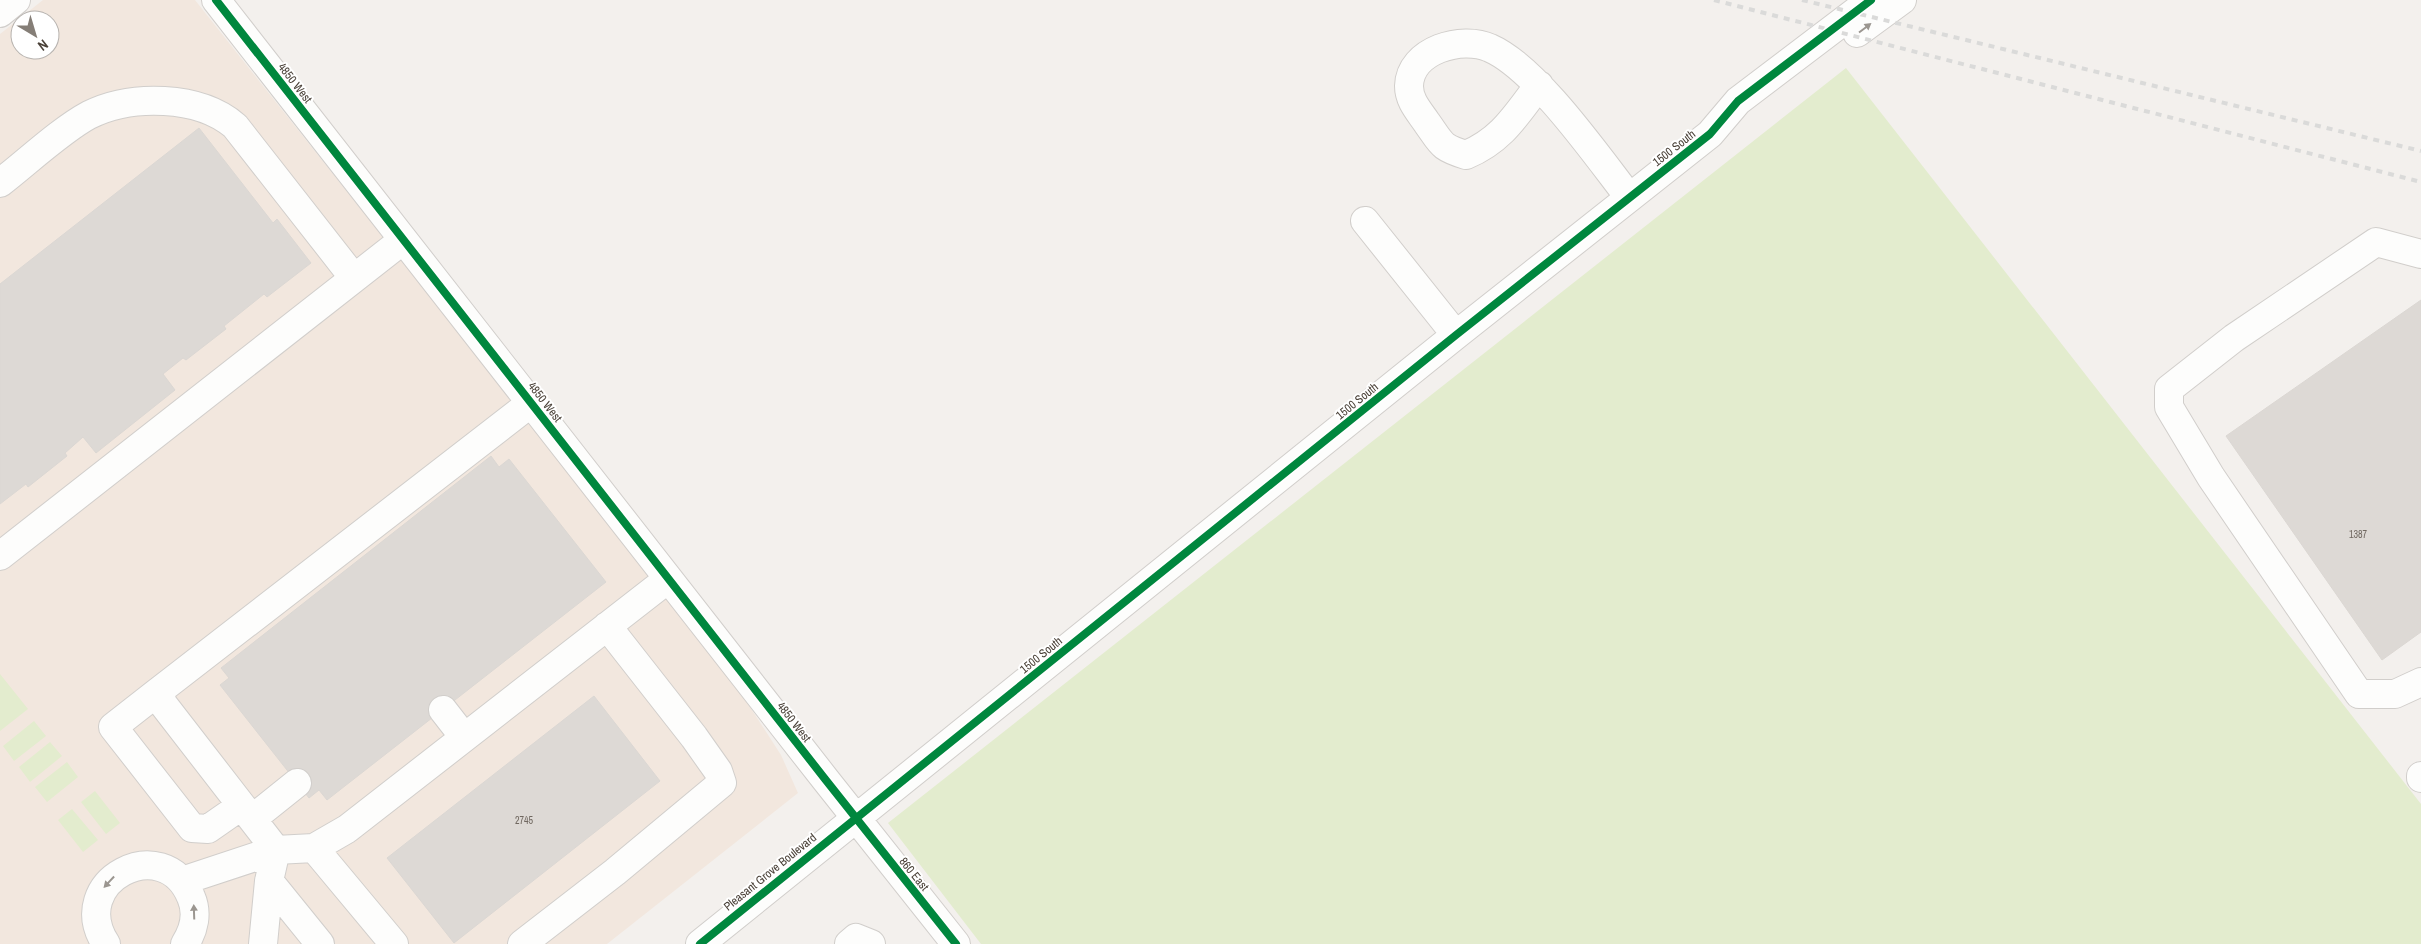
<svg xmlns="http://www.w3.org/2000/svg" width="2421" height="944" font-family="'Archivo Narrow',sans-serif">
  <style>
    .commercial { fill: #f2e7de; fill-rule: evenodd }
    .green { fill: #e3ecce }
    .building { fill: #ddd9d5; stroke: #dbd7d3 }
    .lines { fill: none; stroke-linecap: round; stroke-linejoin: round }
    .minor-casing { stroke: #d1cecb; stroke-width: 30 }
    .minor { stroke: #fdfdfc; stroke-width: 28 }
    .rail { stroke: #dadad9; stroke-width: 4; stroke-dasharray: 6 6; stroke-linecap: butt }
    .cycleway-casing { stroke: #fff; stroke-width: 11 }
    .cycleway { stroke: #00873e; stroke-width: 8 }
    .oneway { fill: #9b9690 }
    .labels { text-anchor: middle; stroke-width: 4; stroke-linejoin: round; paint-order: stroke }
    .number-label { font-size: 10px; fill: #706860 }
    .street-label { font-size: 12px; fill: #4a4138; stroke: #fff }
  </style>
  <rect width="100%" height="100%" fill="#f3f0ed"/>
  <path class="commercial" d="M43,0h152l510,643 34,47 42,65 17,38 -191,151h-607v-910zM20,20h30v30h-30z"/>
  <path class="green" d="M1846,68l575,736v140h-1440l-93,-121z
    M0,674l28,35 -28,22z
    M34,721l12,15 -32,25 -11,-15z
    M50,742l12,14 -32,26 -11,-15z
    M67,762l11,15 -31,25 -12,-15z
    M95,791l25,32 -14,11 -25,-32z
    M72,809l26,31 -15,12 -25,-32z"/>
  <path class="building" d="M199,128l74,95 4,-4 34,44 -44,34 -3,-3 -40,32 2,3 -40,31 -3,-2 -20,16 12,16 -79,63 -13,-16 -18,16 2,3 -39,31 -2,-3 -26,20v-220z
    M2421,300v332l-39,28 -156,-224z
    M491,456l8,11 10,-8 97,123 -279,218 -8,-10 -10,8 -89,-113 9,-7 -8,-10z
    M594,696l66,85 -206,162 -67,-85z"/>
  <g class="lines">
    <g class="minor-casing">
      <path id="minor" d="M216,0l609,779 131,165
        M0,13l16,-13
        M1857,33l45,-33
        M1539,85c-23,30 -37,55 -73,70 -26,-8 -24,-11 -39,-32 -8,-12 -18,-22 -18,-37 1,-36 53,-51 81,-38 46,20 107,108 139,149
        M0,183c26,-20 61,-53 89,-68 42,-21 110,-20 146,11l119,152
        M1365,221l91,114
        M2421,254l-45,-12 -142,96 -65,51v18l42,70 148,217h36l26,-12
        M0,556l403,-316
        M159,691l-46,36 79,101 16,1 33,-23
        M443,710l21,27
        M2421,776v2
        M252,819l45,-36
        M314,848l80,96
        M182,881l94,-31 38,-2 33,-19 321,-250
        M269,881l51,63
        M106,944c-41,-63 58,-114 85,-47 7,16 3,33 -6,47
        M263,944l6,-63 7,-31 -113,-146 -4,-13 372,-288
        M522,944l93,-72 107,-89 -4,-12 -24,-34 -87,-111
        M700,944l756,-609 254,-201 28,-33 133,-101
        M849,944l7,-6 15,6"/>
    </g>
    <use href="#minor" class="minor"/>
    <path class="rail" d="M1714,0l707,182
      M1802,0l619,151"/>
    <g class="cycleway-casing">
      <path id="cycleway" d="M216,0l609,779 131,165
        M700,944l756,-609 254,-201 28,-33 133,-101"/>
    </g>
    <use href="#cycleway" class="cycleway"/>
  </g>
  <defs><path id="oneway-solid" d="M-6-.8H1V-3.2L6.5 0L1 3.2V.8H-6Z" transform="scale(1.25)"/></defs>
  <g class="oneway">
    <use href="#oneway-solid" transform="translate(1865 28) rotate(-37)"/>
    <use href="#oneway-solid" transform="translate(109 882) rotate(133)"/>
    <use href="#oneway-solid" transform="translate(194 912) rotate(-92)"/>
  </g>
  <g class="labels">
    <g class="number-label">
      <text x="2358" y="538">1387</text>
      <text x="524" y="824">2745</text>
    </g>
    <g class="street-label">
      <text transform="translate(295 83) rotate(52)" y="4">4850 West</text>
      <text transform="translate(1674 148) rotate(-38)" y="4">1500 South</text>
      <text transform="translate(1357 401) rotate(-39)" y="4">1500 South</text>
      <text transform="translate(545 402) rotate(52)" y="4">4850 West</text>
      <text transform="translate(1041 655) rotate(-39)" y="4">1500 South</text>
      <text transform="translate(794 722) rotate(52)" y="4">4850 West</text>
      <text transform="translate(770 872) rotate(-39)" y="4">Pleasant Grove Boulevard</text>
      <text transform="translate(914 874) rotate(51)" y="4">860 East</text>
    </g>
  </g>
  <g transform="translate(35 35) rotate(142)"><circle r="24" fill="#ffffff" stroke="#b7b3af"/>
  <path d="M0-4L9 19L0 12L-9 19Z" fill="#857e77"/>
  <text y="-8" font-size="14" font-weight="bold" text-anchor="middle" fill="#4a4138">N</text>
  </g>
</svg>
